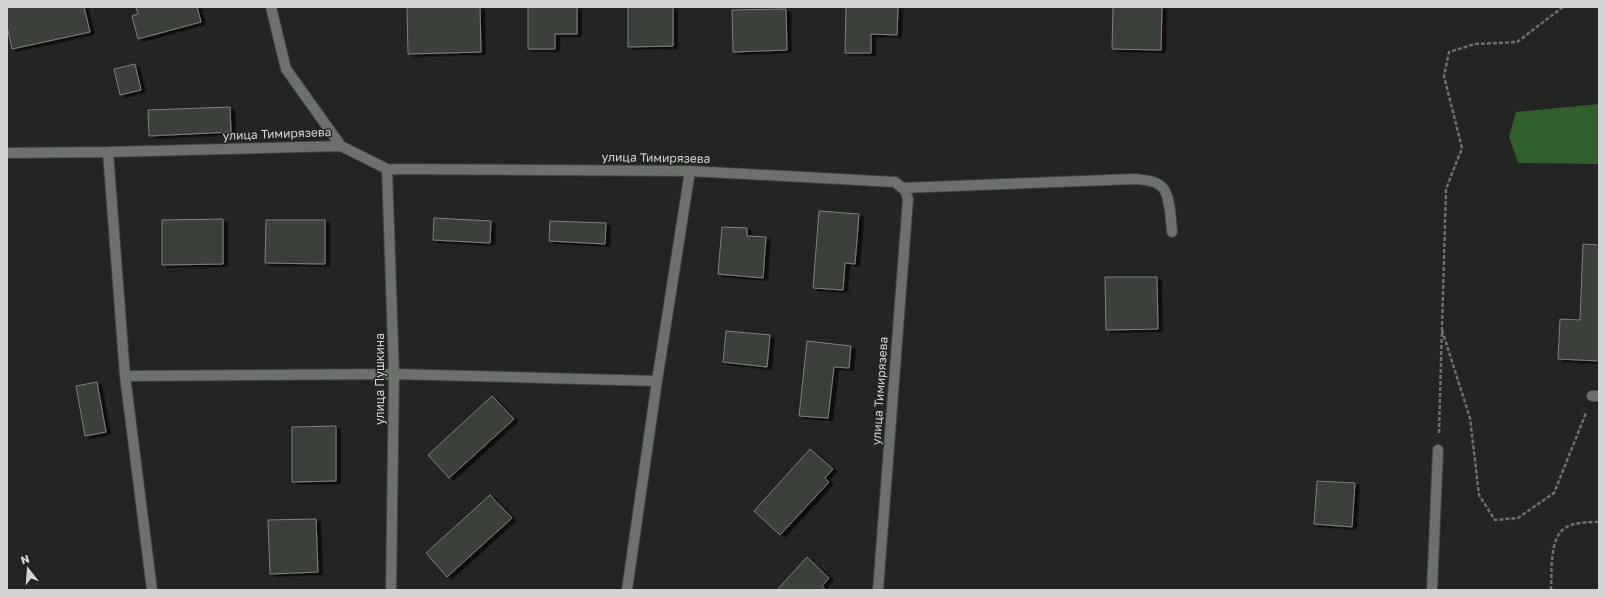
<svg xmlns="http://www.w3.org/2000/svg" width="1606" height="597" font-family="'Golos Text',sans-serif">
  <style>
    .forest { fill: #305e2d }
    .building { fill: #3b3f3b; stroke: #7d817c; filter: url(#shadow) }
    .lines { fill: none; stroke-linecap: round; stroke-linejoin: round }
    .minor-casing { stroke: #3f423f; stroke-width: 12 }
    .path { stroke: #6e716d; stroke-width: 2.5; stroke-dasharray: 4 2; stroke-linecap: butt }
    .minor { stroke: #6d716c; stroke-width: 10 }
    .labels { text-anchor: middle; stroke-width: 3; stroke-linejoin: round; paint-order: stroke }
    .street-label { font-size: 12px; fill: #d3d5d3; stroke: #222521 }
  </style>
  <defs>
    <filter id="shadow"><feDropShadow dx="4.5" dy="2.5" stdDeviation="0" flood-color="#0009"/></filter>
  </defs>
  <rect width="100%" height="100%" fill="#222521"/>
  <path class="forest" d="M1599,104v60l-81,-1 -9,-26 7,-25z"/>
  <path class="building" d="M7,7h77l6,25 -78,17 -5,-23z
    M136,7h61l4,15 -63,17 -6,-23 6,-2z
    M407,7h73l1,45 -73,2z
    M528,7h49v27h-22v15h-27z
    M628,7h45v39l-45,1z
    M846,7h52l-1,28 -26,-1v19h-26z
    M1113,7h49l-1,43 -49,-1z
    M786,9l1,41 -54,2 -1,-42z
    M135,64l6,26 -21,5 -6,-26z
    M230,107l1,25 -82,4 -1,-26z
    M819,211l40,3 -4,50 -10,-1 -2,27 -30,-2z
    M434,218l57,3 -1,22 -57,-3z
    M223,219v45l-61,1v-45z
    M266,220h59v44l-60,-1z
    M550,221l56,2 -1,21 -56,-3z
    M722,227l25,1v8l19,1 -3,41 -45,-4z
    M1583,244l16,1v116l-41,-2 2,-40 20,1z
    M1105,277h52l1,52 -52,1z
    M726,331l44,4 -3,32 -44,-5z
    M807,341l44,5 -2,22 -15,-1 -6,51 -29,-2z
    M97,382l9,50 -21,4 -9,-50z
    M492,396l22,23 -65,59 -21,-23z
    M336,426v55l-44,1v-55z
    M810,449l23,20 -8,9 4,4 -49,53 -26,-24z
    M1317,481l38,2 -3,44 -38,-3z
    M490,495l22,23 -65,59 -21,-24z
    M316,519l2,53 -48,2 -2,-54z
    M807,557l22,21 -7,8 4,4h-49z"/>
  <g class="lines">
    <g class="minor-casing">
      <path id="minor" d="M271,7l15,62 55,77
        M108,152l17,224 27,214
        M7,153l101,-1 233,-6 46,23 303,2 205,11 10,8 3,9 -30,391
        M387,169l7,205 -3,216
        M902,188l233,-9c9,1 20,1 27,8 8,7 9,34 10,45
        M125,376l269,-2 263,7
        M1592,396h7
        M627,590l30,-209 33,-210
        M1432,590l6,-140"/>
    </g>
    <path class="path" d="M1442,330l28,88 9,77 16,25 23,-2 36,-25 32,-80
      M1439,433l7,-244 16,-41 -18,-72 5,-24 26,-8 42,-2 46,-35
      M1551,590c1,-17 -2,-52 14,-62 9,-6 24,-6 34,-6"/>
    <use href="#minor" class="minor"/>
  </g>
  <g class="labels">
    <g class="street-label">
      <text transform="translate(277 134) rotate(-2)" y="4">улица Тимирязева</text>
      <text transform="translate(656 158) rotate(1)" y="4">улица Тимирязева</text>
      <text transform="translate(380 379) rotate(-90)" y="4">улица Пушкина</text>
      <text transform="translate(880 391) rotate(-86)" y="4">улица Тимирязева</text>
    </g>
  </g>
  <rect width="1606" height="597" fill="none" stroke="#d3d5d3" stroke-width="16"/>
  <g transform="translate(28 569) rotate(343)" stroke="#222521" stroke-width="3" paint-order="stroke">
  <path d="M0-3L7 15L0 10L-7 15Z" fill="#d3d5d3"/>
  <text y="-6" font-size="11" font-weight="bold" text-anchor="middle" fill="#d3d5d3">N</text>
  </g>
</svg>
